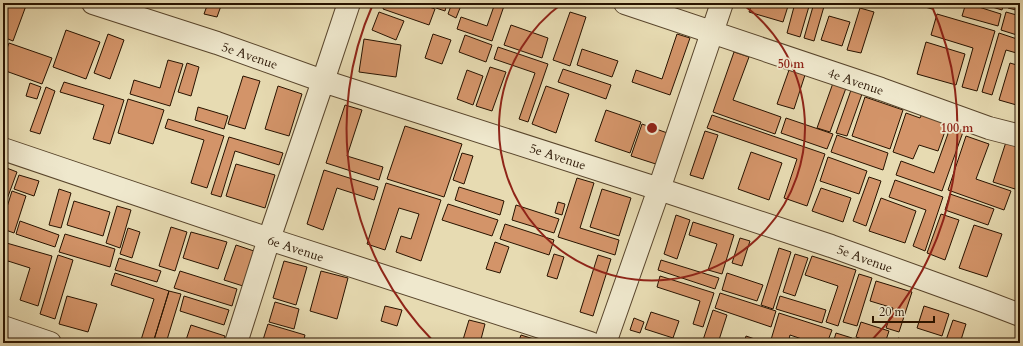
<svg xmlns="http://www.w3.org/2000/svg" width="1023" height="346" font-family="Cardo,serif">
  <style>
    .building { fill: #d39469; stroke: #281300 }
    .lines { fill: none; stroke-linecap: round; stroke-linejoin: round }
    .minor-casing { stroke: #58452c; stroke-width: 24 }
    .minor { stroke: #efe8cd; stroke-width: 22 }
    .ring { fill: none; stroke: #8f2418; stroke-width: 2 }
    .labels { text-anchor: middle; stroke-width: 3.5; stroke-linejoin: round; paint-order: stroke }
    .street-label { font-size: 13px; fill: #281300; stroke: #efe8cd }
    .centre { fill: #8f2418; stroke: #efe8cd; stroke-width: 2 }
    .ring-label { font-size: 12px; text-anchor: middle; font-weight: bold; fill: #8f2418; stroke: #efe8cd; stroke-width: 3.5; stroke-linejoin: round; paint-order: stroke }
  </style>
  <rect width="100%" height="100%" fill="#e7dbb2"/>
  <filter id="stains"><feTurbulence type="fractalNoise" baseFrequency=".005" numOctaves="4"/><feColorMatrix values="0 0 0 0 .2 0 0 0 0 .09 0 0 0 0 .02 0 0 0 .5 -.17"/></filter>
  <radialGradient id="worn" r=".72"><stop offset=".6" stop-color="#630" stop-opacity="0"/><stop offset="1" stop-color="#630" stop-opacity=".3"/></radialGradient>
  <path class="building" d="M8,3h19l-14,38 -10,-4v-19z
    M208,3h14l-5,14 -13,-3z
    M315,3h13l-1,4z
    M385,3h33l17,6 -6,16 -46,-16z
    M431,3h16l-2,8 -15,-5z
    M452,3h10l-6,15 -8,-4z
    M485,3h20l-13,38 -35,-12 4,-12 26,9 7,-20z
    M752,3h37l-6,19 -34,-10z
    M795,3h15l-10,34 -13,-4z
    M814,3h11l-11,38 -10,-3z
    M911,3h23l-2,6z
    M966,3l35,11 -3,12 -36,-10z
    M990,3h14l-2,7 -13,-4z
    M1010,3h10v8l-12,-3z
    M860,8l14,4 -13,41 -14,-3z
    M379,12l25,9 -8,19 -24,-10z
    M570,12l16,5 -16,49 -17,-6z
    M1006,12l14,4v20l-19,-6z
    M937,14l58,17 -18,60 -15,-4 11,-39 -42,-13z
    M829,16l21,6 -8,24 -21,-6z
    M511,25l37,13 -6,20 -38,-13z
    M66,30l34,12 -14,37 -33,-12z
    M999,33l21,7v14l-14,-4 -14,45 -10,-3z
    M108,34l16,6 -14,39 -16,-6z
    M433,34l18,6 -9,24 -17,-6z
    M677,34l13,4 -20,57 -38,-13 4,-12 26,9z
    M465,35l27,10 -6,17 -27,-10z
    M364,39l37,6 -5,32 -37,-5z
    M926,42l39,12 -9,31 -39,-11z
    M9,43l43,15 -10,26 -39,-14v-11z
    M498,47l50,17 -20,58 -9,-3 16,-46 -41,-14z
    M582,49l36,12 -6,16 -35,-12z
    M734,52l15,5 -16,43 48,17 -6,17 -62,-22z
    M168,60l15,4 -13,42 -40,-12 4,-14 26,8z
    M187,63l12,4 -8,29 -13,-4z
    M1010,63l10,3v40l-21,-6z
    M490,67l16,5 -14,39 -16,-5z
    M563,69l48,16 -5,14 -48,-17z
    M467,70l16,6 -10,29 -16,-6z
    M789,70l16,5 -11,34 -17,-5z
    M243,76l17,5 -15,48 -17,-5z
    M64,82l60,18 -14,44 -17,-5 11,-34 -44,-13z
    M30,83l11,4 -4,12 -11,-3z
    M833,83l13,5 -16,44 -13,-4z
    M278,86l24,8 -13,42 -24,-7z
    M546,86l23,8 -13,39 -24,-9z
    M46,87l9,4 -15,43 -10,-3z
    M851,90l11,4 -15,42 -11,-3z
    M865,97l38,13 -13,39 -38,-13z
    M128,99l36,11 -11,34 -35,-11z
    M345,105l17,5 -15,46 36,11 -4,13 -53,-17z
    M198,107l30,9 -4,13 -29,-9z
    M606,110l35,12 -11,31 -35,-12z
    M906,113l14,5 2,-4 26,9 -10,28 -19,-6 -6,14 -20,-7z
    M712,115l113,39 -18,52 -23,-8 13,-39 -90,-31z
    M786,118l47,16 -6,15 -46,-16z
    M168,119l56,17 -17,52 -16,-5 13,-43 -39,-12z
    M642,124l31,11 -11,31 -31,-10z
    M405,126l57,18 -18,53 -57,-18z
    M950,128l13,4 -21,59 -46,-16 5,-14 33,12z
    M705,131l13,4 -15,44 -13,-4z
    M837,135l51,18 -5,17 -52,-18z
    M966,136l23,8 -13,35 35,12 -7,19 -56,-20z
    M229,137l54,16 -4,12 -44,-14 -14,46 -10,-3z
    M1006,142l14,5v29l-5,13 -22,-7z
    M751,152l31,11 -13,37 -31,-11z
    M462,153l11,3 -9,28 -11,-4z
    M828,157l39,14 -8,23 -39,-13z
    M236,164l39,11 -10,33 -39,-12z
    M4,167l13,5 -14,38v-40z
    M324,170l54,17 -4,13 -37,-12 -14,42 -16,-6z
    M19,175l20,6 -5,15 -20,-7z
    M869,177l12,4 -15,45 -13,-5z
    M577,178l17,5 -14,45 39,12 -4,15 -57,-18z
    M895,180l48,17 -18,54 -12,-5 13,-36 -37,-13z
    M386,183l55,17 -20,61 -25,-9 5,-16 10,3 8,-25 -20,-6 -14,42 -18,-6z
    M459,187l45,14 -4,14 -45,-15z
    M821,188l30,10 -8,24 -31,-11z
    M59,189l12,4 -10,35 -12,-3z
    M602,189l29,9 -12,38 -29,-9z
    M12,191l14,5 -12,37 -11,-4v-9z
    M950,194l44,15 -6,16 -43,-15z
    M881,198l35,13 -11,32 -36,-12z
    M74,201l36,11 -7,24 -36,-11z
    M558,202l7,2 -3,11 -7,-2z
    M448,204l50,16 -6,16 -50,-16z
    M516,205l43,14 -5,14 -42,-13z
    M117,206l14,4 -11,38 -14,-5z
    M941,214l18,6 -14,40 -18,-7z
    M676,215l14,5 -13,39 -13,-5z
    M20,221l39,14 -4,12 -39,-13z
    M693,222l41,13 -12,39 -14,-4 9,-26 -28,-9z
    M505,224l49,16 -5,15 -49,-16z
    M974,225l28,9 -15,43 -28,-9z
    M171,227l16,5 -12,39 -16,-5z
    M128,228l12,4 -8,26 -12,-4z
    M191,232l36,10 -9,27 -35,-11z
    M65,234l50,15 -5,18 -51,-15z
    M740,238l10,3 -8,25 -10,-3z
    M3,242l49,14 -14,50 -18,-6 10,-32 -22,-7 -5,16z
    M495,242l14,5 -9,26 -14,-4z
    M236,245l18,6 -11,35 -19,-6z
    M779,248l12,4 -18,57 -12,-4z
    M554,254l10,3 -7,22 -10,-3z
    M795,254l13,4 -13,38 -12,-4z
    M58,255l15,5 -18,59 -15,-5z
    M598,255l13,4 -18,57 -13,-4z
    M812,256l44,14 -18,56 -12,-4 12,-36 -33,-11z
    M119,258l42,13 -4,11 -42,-12z
    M661,260l58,18 -4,11 -57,-19z
    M284,261l23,6 -11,38 -23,-7z
    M180,271l57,18 -5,17 -58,-18z
    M321,271l27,7 -11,41 -27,-8z
    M115,273l54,18 -16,52h-13l14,-44 -43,-14z
    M727,273l36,12 -6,16 -35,-11z
    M859,274l13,4 -15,48 -14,-4z
    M660,276l54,17 -11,34 -10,-3 7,-23 -43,-14z
    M876,281l36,11 -13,40 -13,-4 7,-20 -23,-7z
    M169,291l12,3 -15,49h-13z
    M720,293l56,18 -5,16 -56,-19z
    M67,296l30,8 -9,28 -29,-8z
    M184,296l45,14 -5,15 -44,-14z
    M780,296l46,14 -4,13 -46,-14z
    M275,302l24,7 -5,20 -25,-7z
    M385,306l17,4 -5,16 -16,-5z
    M924,306l25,8 -7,22 -25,-8z
    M713,310l14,5 -9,28h-16z
    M651,312l28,9 -6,17 -28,-9z
    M779,313l53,17 -5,13h-19v-2l-18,-6 -2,8h-18z
    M634,318l10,4 -4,11 -10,-3z
    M469,320l16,4 -5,19h-18z
    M953,320l13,4 -6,19h-15z
    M861,322l28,9 -4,12h-11l-18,-6z
    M268,324l37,11 -2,8h-41z
    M191,325l34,11 -2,7h-38z
    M836,333l16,5 -1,5h-18z
    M521,335l19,6 -1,2h-21z
    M746,336l20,7h-22z
    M898,338l17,5h-18z"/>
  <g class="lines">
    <g class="minor-casing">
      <path id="minor" d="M93,3l124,40 106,38 336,108 172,57 155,56 34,13
        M625,3l256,86 108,39 31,8
        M3,149l266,90 321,104
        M3,327l47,16
        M236,343l33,-104 54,-158 26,-78
        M605,343l54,-154 63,-186"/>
    </g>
    <use href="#minor" class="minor"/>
  </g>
  <g class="ring">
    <path d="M741 3A153 153 0 1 1 563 3"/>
    <path d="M434 342A305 305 0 0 1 373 4M931 4A305 305 0 0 1 870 342"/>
  </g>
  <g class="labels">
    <g class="street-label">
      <text transform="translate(250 55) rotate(19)" y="5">5e Avenue</text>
      <text transform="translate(856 81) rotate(19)" y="5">4e Avenue</text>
      <text transform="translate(558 156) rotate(18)" y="5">5e Avenue</text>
      <text transform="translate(296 248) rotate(18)" y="5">6e Avenue</text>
      <text transform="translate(865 258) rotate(20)" y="5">5e Avenue</text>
    </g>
  </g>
  <circle cx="652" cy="128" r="6" class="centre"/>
  <g class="ring-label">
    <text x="791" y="68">50 m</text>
    <text x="957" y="132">100 m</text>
  </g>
  <rect width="1023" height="346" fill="none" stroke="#e7dbb2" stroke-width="16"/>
  <rect x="4" y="4" width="1015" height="338" fill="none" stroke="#281300" stroke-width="2"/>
  <rect x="8" y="8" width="1007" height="330" fill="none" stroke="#281300"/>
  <path d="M873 316v6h61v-6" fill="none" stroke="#281300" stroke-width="2"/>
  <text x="879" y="316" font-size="12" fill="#281300" stroke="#efe8cd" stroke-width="3" paint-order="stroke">20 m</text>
  <rect width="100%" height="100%" filter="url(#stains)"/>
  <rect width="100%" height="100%" fill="url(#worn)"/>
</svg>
